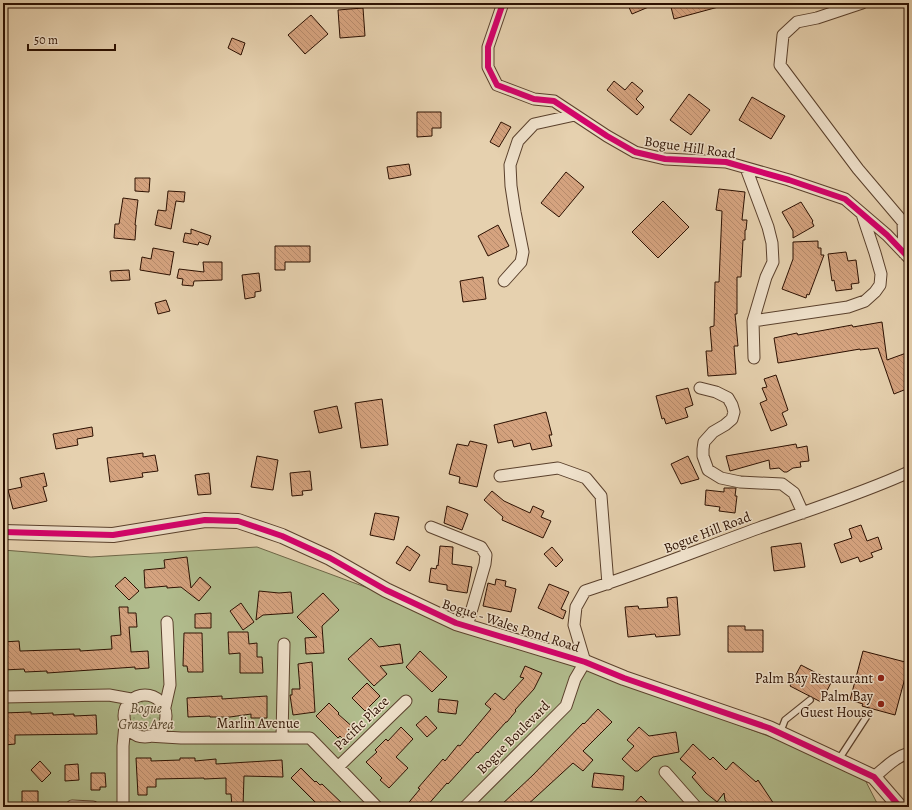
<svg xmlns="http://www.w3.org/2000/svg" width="912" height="810" font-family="Alegreya,serif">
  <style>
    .grass { fill: #b1bc8d; stroke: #6e6647 }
    .park { fill: url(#park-dots); stroke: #6e6647 }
    .building { fill: url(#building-back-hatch); stroke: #2c1001 }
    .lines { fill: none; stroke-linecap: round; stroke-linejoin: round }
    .service-casing { stroke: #5a402c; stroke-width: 8 }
    .minor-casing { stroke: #5a402c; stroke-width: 13 }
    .tertiary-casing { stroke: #5a402c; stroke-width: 16 }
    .service { stroke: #efe1cb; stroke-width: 5.5 }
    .minor { stroke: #efe1cb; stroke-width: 11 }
    .tertiary { stroke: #efe1cb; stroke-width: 14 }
    .cycleway-casing { stroke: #efe1cb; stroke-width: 8 }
    .cycleway { stroke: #d6006c; stroke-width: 6 }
    .poi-dot { fill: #8f2418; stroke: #efe1cb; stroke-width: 1.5 }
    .labels { text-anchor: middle; stroke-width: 3; stroke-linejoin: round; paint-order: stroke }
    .street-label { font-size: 14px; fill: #2c1001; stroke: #efe1cb }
    .poi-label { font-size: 14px; fill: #2c1001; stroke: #efe1cb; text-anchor: end }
    .park-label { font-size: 14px; font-style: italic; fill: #54442b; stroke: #efe1cb }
  </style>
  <defs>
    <pattern id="park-dots" width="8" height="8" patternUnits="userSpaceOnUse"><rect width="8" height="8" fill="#b1bc8d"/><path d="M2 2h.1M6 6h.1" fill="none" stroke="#98a178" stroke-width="1.8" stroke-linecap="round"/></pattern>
    <pattern id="building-back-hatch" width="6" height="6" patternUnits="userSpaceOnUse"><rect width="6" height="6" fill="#d5a37f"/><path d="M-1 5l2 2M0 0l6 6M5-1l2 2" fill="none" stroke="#b78b6c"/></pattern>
  </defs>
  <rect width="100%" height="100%" fill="#e6d1af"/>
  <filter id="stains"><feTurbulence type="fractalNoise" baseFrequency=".005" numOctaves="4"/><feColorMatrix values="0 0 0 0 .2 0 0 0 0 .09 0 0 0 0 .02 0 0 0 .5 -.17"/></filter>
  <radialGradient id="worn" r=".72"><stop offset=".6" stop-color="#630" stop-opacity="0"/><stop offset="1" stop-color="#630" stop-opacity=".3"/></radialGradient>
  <path class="grass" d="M257,547l603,223 19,37h-876v-257l88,7z"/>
  <path class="park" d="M148,696l12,6 6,12c-2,10 -5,16 -16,20 -26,8 -39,-35 -2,-38z"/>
  <path class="building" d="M627,3h31l-26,11z
    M670,3h52v3l-48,13z
    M363,8l2,28 -25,2 -2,-28z
    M311,15l17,19 -23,20 -17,-19z
    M232,38l13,5 -4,12 -13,-7z
    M614,81l11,9 7,-8 11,9 -7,8 8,8 -7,8 -30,-25z
    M689,94l21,16 -19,25 -21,-15z
    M752,97l33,19 -14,23 -32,-19z
    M417,112h24v16h-9v8l-15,1z
    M501,122l10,5 -12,20 -9,-5z
    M409,164l2,11 -22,4 -2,-12z
    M566,172l18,15 -25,30 -18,-14z
    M135,178h15l-1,14 -14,-1z
    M719,189l26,3 -3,28h5l-1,10h-1v10h-2l-2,37h-4v37h-2l3,32h-4l2,28 -28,2 -2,-25h6l-2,-24 4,-1 1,-44h4l3,-71 -6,-1z
    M168,191l17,1 -1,10 -8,-1 -5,28 -16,-4 3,-15 8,1z
    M123,198l15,2 -3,25h1l-1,15 -21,-2 1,-14h4z
    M663,201l26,26 -31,31 -26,-26z
    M801,202l12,19 -1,1 2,4 -21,12v-7l-11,-19z
    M498,225l11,21 -21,10 -10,-20z
    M191,229l20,7 -3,9 -9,-3 -1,3 -15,-3 2,-9 6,1z
    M818,241v7h3v7h3l-15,40 -2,-1 -1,4 -24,-9 11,-30v-17z
    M275,246h35v16h-25v8h-10z
    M153,248l21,4 -4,23 -30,-5 2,-13 9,2z
    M846,252l2,9 8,-1 3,23 -8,1 1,5 -16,2 -2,-11 -2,1 -4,-27z
    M203,262h19v18l-28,1 -1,5 -11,-1 1,-6 -6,-1 2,-9 25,3z
    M129,270l1,10 -19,1 -1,-10z
    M259,273l2,18 -6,1v5l-10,2 -3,-24z
    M483,277l3,22 -23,3 -3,-21z
    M166,300l4,11 -12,3 -3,-11z
    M882,322l5,38 22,-8v36l-15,6 -16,-46 -18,2v-1l-82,14 -4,-25 23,-5 1,2 54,-10 1,2z
    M776,375l12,35 -6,3 5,12 -16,6 -11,-28 7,-3 -5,-12 5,-1 -3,-8z
    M688,388l5,17 -8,3 3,9 -22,7 -2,-6 -2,1 -6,-23z
    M382,399l6,46 -27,3 -6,-45z
    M337,406l5,22 -23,5 -5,-22z
    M546,412l6,23h-3l3,11 -20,4 -2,-7 -16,4 -2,-7 -14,3 -4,-18z
    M92,427l1,9 -16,3 1,6 -22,4 -3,-15z
    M470,441l17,4 -10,42 -18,-4 1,-6 -11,-3 8,-30 11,2z
    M796,444l1,4 10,-2 2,15 -9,1 1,5 -8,1 -6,4h-3l-5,-4 -9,1 -1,-9 -39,11 -4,-15z
    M143,453v4l12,-2 3,16 -16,2 1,4 -33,5 -3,-24z
    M257,456l21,4 -5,30 -22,-3z
    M688,456l11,23 -18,5 -10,-20z
    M310,471l2,19 -10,1 1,4 -11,1 -2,-23z
    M44,473l3,13 -4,1 4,14 -34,8 -5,-19 14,-3 -2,-9z
    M209,473l2,21 -13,1 -3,-20z
    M724,488h12l-1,8h2l-2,17 -16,-2 1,-4 -15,-2 1,-15 18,2z
    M492,491l12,10 26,12 3,-7 11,5 -3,6 10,4 -8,17 -41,-18 1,-3 -19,-17z
    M447,506l21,8 -6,16 -18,-7z
    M375,513l24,4 -5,23 -24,-5z
    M861,525l6,16 11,-4 4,12 -11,4 2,4 -13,5 -2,-5 -17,6 -7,-19 18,-6 -3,-9z
    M801,543l4,24 -31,4 -3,-24z
    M407,546l13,9 -10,16 -14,-8z
    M440,546l13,1 -1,17 20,3 -5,26 -20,-3v-5l-18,-3 2,-14 5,1 1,-4 1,1z
    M552,547l11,13 -7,7 -12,-13z
    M187,557l4,31 9,-11 11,10 -12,14 -18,-14 -14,1v-2l-22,2 -1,-18 21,-2 -1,-8z
    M125,577l14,14 -10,9 -14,-14z
    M496,579l10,2 -1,5 11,3 -5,23 -28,-6 5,-23 7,2z
    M549,584l20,8 -8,17 5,2 -3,8 -25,-11z
    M259,591l20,2 12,-1 2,21 -30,2 -7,5z
    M323,593l16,17 -17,16 2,27 -18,1 -1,-16 12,-1 -20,-20z
    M677,597l3,38 -24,2 -1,-3 -27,3 -3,-30 13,-1 1,3 29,-2 -1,-9z
    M241,603l13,19 -11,8 -13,-19z
    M119,607h9v6h8l1,14h-8l2,25 17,-1 1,17 -14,1v-2l-88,6v-2l-22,1 -1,-3 -21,1v-28l16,-1 1,10 60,-2v2l32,-2 -1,-13 10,-1z
    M211,613v15h-16v-14z
    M728,626h17v4h18v22h-35z
    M228,632h20l1,12 8,-1v14h5l1,16h-23v-20l-11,1z
    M184,633h18l1,39h-15l-1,-6h-4z
    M371,638l8,9 21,-3 3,19 -23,3 7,8 -13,12 -26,-27z
    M420,651l27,26 -15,15 -26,-25z
    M863,651l46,12 -14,52 -33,-9 1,-2 -13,-4z
    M312,662l3,50 -22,3 -3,-20h2v-6h8l-2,-25z
    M801,665l31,16 -11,21 -31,-16z
    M525,666l17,7 -8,16 -19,21 1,1 -9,11h-1l-28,31 -1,-1 -29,32 -1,-1 -21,24h-21l15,-18 -2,-1 25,-29 2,2 13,-16 2,1 31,-37 -6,-5 10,-11 9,7 20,-22 -4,-1z
    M367,683l13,13 -15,15 -13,-13z
    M222,696v3l45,-3v22h-16v-4l-21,3h-20v-1l-22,1 -1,-19z
    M439,699l19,2 -2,13 -18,-2z
    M329,703l10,10 -1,1 17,15 -10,12 -5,-5 -2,2 -22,-22z
    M598,709l14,13 -29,29 10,9 -10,11 -10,-8 -48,44h-26l34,-32 50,-52 1,1z
    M31,712v2l22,-1v2l21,-1v2l22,-1 1,19 -82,1v9l-10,1 -2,-32z
    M426,716l11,12 -10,9 -11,-12z
    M401,727l12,12 -17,18 12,11 -19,20 -9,-8 2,-2 -16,-16 11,-10 -2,-2 11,-11 2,2z
    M639,727l10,9 27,-4 3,20 -26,5 -15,14h-3l-13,-12 12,-13 -7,-6z
    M693,744l17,16 3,-3 13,13 7,-8 23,20 2,-2 18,27h-46l-5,-7 -1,-7 -7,9 -11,-9 -14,-16 4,-4 -16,-14z
    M136,758h15v3l29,-1v-2h15v3l21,-2v5l66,-4 1,17 -39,-1 -1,31h-11l-1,-13h-5v-16l-22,1v-1l-48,1v8h-9v8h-9z
    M40,761l11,12 -9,9 -11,-12z
    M78,764l1,16 -14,1v-16z
    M301,768l14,14 1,-1 4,4 2,-1 24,23h-26l-29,-29z
    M91,773h14l1,14h-6v3h-9z
    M594,773l30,3 -1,14 -31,-3z
    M22,791h16v14h-16z
    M641,796l11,11h-21z"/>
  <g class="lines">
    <g class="service-casing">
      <path id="service" d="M780,733l5,-13 25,-20
        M839,759l28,-43"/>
    </g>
    <g class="minor-casing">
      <path id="minor" d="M503,3l-15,44v20l9,18 37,14 20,2 53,35 28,16 30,7 61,3 63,18 56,19 42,36 22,23
        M862,3l-45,15 -20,4 -14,13 -3,30 78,104 45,53 1,31
        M746,168l22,59 4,16 1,19 -7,15 -13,44 1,37
        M504,281l17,-19 2,-10 -8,-40 -4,-26 -1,-21 8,-24 16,-17 41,-9
        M753,321l95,-14 17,-6 10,-9 5,-7 1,-11 -6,-21 -13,-39
        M700,388l16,4 12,6 4,7 2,7 -2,7 -7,6 -12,7 -9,10 -1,7v7l5,14 13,8 19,4 42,2 12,9 9,20
        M500,476l58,-8 28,10 15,18 7,88
        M431,527l50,20 5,8 -1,9 -18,62
        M124 716a21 21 0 1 1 42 0a21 21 0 1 1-42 0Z
        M3,697l106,-2 22,4
        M165,707l5,-22 -3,-63
        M148,736l33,2h129l67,69
        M282,737l2,-93
        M338,767l68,-66
        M665,772l31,35
        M874,777c11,-9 21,-20 35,-24
        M72,806l21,1
        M123,807v-61l2,-22
        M465,807l101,-101 9,-27 10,-17 -11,-37 2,-18 9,-16c59,-19 116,-42 174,-63 50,-18 102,-34 150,-56"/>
    </g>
    <g class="tertiary-casing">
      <path id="tertiary" d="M3,532l110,3 92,-15 33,1 44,15 48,22 56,32 70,33 129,39 39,16 145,50 105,49 26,30"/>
    </g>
    <use href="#service" class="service"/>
    <use href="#minor" class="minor"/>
    <use href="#tertiary" class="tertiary"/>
    <g class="cycleway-casing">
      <path id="cycleway" d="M503,3l-15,44v20l9,18 37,14 20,2 53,35 28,16 30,7 61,3 63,18 56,19 42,36 22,23
        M3,532l110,3 92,-15 33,1 44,15 48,22 56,32 70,33 129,39 39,16 145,50 105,49 26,30"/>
    </g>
    <use href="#cycleway" class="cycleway"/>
  </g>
  <g class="poi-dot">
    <circle cx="881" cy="678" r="4"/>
    <circle cx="881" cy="704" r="4"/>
  </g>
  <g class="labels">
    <g class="street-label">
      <text transform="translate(690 147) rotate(8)" y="5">Bogue Hill Road</text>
      <text transform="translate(707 532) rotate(-21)" y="5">Bogue Hill Road</text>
      <text transform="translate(511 625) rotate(18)" y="5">Bogue - Wales Pond Road</text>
      <text x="258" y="728">Marlin Avenue</text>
      <text transform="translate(361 723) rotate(-44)" y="5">Pacific Place</text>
      <text transform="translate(513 737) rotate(-45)" y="5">Bogue Boulevard</text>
    </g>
    <g class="poi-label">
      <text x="873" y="683">Palm Bay Restaurant</text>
      <text x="873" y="701">Palm Bay<tspan x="873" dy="16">Guest House</tspan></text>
    </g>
    <g class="park-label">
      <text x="146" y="713">Bogue<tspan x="146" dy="16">Grass Area</tspan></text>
    </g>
  </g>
  <rect width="912" height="810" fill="none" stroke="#e6d1af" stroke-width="16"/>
  <rect x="4" y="4" width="904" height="802" fill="none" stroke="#2c1001" stroke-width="2"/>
  <rect x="8" y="8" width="896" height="794" fill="none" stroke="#2c1001"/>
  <path d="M28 44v6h87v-6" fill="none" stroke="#2c1001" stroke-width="2"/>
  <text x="34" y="44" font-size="12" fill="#2c1001" stroke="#efe1cb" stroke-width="3" paint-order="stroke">50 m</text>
  <rect width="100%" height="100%" filter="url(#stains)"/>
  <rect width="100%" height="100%" fill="url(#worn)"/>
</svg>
